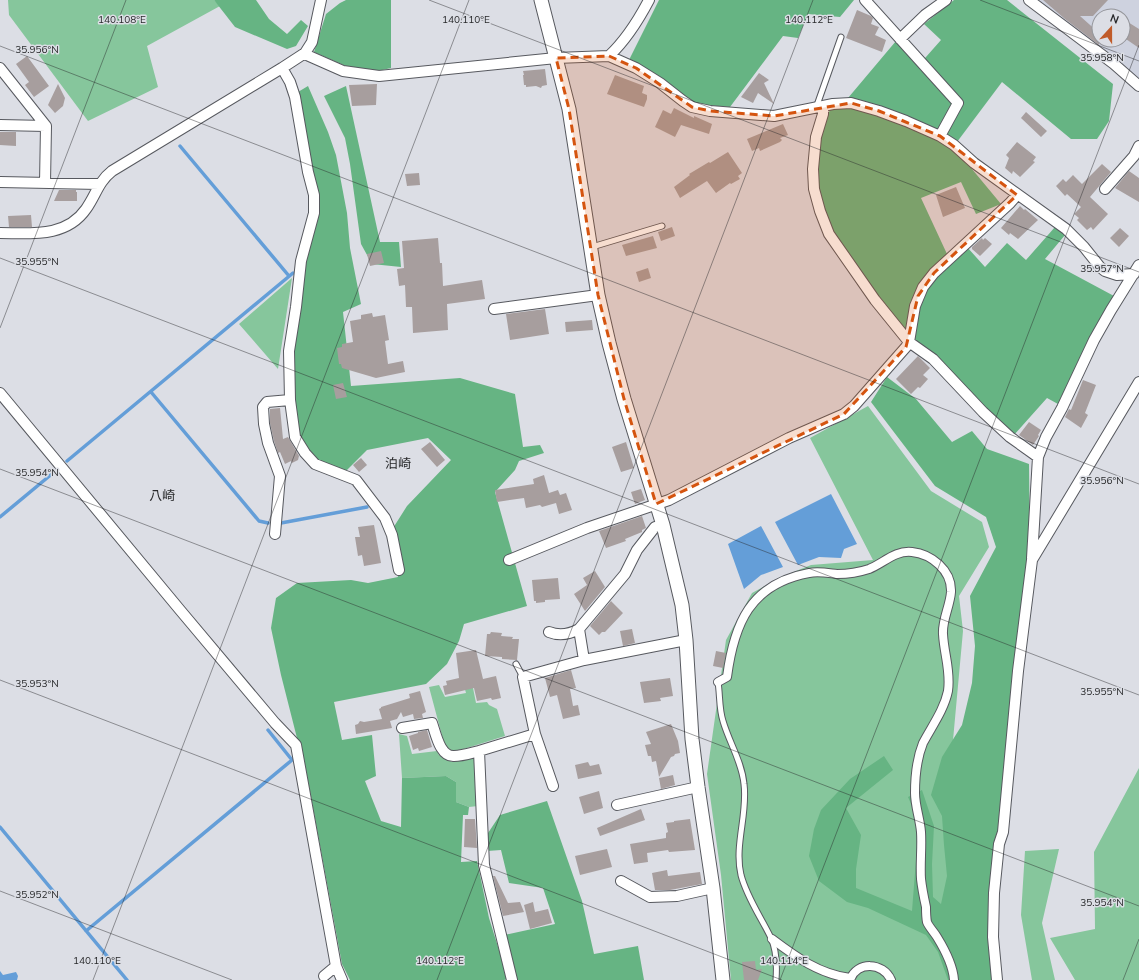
<svg xmlns="http://www.w3.org/2000/svg" width="1139" height="980" font-family="Mulish,'Noto Sans JP',sans-serif">
  <style>
    .built { fill: #ced2df; fill-rule: evenodd }
    .green { fill: #86c69c }
    .forest { fill: #66b483 }
    .water { fill: #649ed8 }
    .lines { fill: none; stroke-linecap: round; stroke-linejoin: round }
    .stream { stroke: #649ed8; stroke-width: 3.5 }
    .building { fill: #a79e9e }
    .service-casing { stroke: #57595f; stroke-width: 7 }
    .pedestrian-casing { stroke: #57595f; stroke-width: 10 }
    .minor-casing { stroke: #57595f; stroke-width: 12 }
    .tertiary-casing { stroke: #57595f; stroke-width: 15 }
    .service { stroke: #fff; stroke-width: 5 }
    .pedestrian { stroke: #fff; stroke-width: 8 }
    .minor { stroke: #fff; stroke-width: 10 }
    .tertiary { stroke: #fff; stroke-width: 13 }
    .marked { fill: #d5540f; fill-opacity: 0.2; stroke: #d5540f; stroke-width: 3; stroke-dasharray: 8 5; stroke-linejoin: round }
    .ticks { fill: none; stroke: #27282a; stroke-width: 1; stroke-opacity: 0.45 }
    .labels { text-anchor: middle; stroke-width: 3; stroke-linejoin: round; paint-order: stroke }
    .quarter-label { font-size: 13px; fill: #27282a; stroke: #dcdee5 }
    .ticks-label { font-size: 10px; text-anchor: middle; fill: #27282a; stroke: #dcdee5; stroke-width: 3; stroke-linejoin: round; paint-order: stroke }
  </style>
  <rect width="100%" height="100%" fill="#dcdee5"/>
  <path class="built" d="M1036,0h103v81zM1099,16h24v24h-24z"/>
  <path class="green" d="M8,0h206l6,6 -73,40 11,41 -70,34 -79,-106z
    M292,278l-14,91 -39,-45z
    M868,406l63,85 51,31 7,25 -30,49 4,35 -14,153 24,196h-242l-10,-105 -14,-101 19,-134 26,-47 29,-16 30,-12 62,-5 -63,-122z
    M471,678l5,25 11,-1 2,3 8,4 8,27 -54,17 -6,-6 -16,-60 10,-2 6,12 21,-4 -4,-14z
    M399,734l8,2 5,18 25,-3 2,4 13,7 24,-6 2,50 -9,1 -13,-5v-20l-10,-6 -44,2z
    M1139,768v212h-64l-25,-42 45,-9 -1,-77z
    M1059,849l-17,74 13,57h-23l-11,-65 4,-64z"/>
  <path class="forest" d="M214,0h42l13,19 18,15 14,-14 7,6 -12,20 -9,3 -52,-22z
    M346,0h45v68l-13,3 -30,-4 -34,-15 12,-38 14,-11z
    M659,0h195l-14,17 -32,-3 -10,24 -15,-2 -53,71 -25,-2 -18,-5 -58,-40z
    M954,0h53l106,84 -4,37 -12,18h-26l-69,-57 -45,60 -17,-12 -73,-28 -19,-4 48,-57 22,25 23,-26 -17,-16z
    M308,86l20,46 8,23 11,58 3,35 11,56 -18,8 8,74 109,-8 55,16 8,53 17,-2 4,8 -25,8 -4,9 -20,22 32,114 -63,18 -5,17 -12,23 -21,20 -92,18 8,38 30,-5 4,41 -11,5 16,40 20,6 1,-49 44,-2 10,6v20l13,5 -1,8h-5l-2,47 16,-1 12,57 19,61 -4,1h-154l-8,-16 -38,-205 -6,-17 -17,-67 -10,-47 5,-30 21,-15 54,-3 17,3 30,-6 -10,-41 19,-30 44,-46 -23,-22 -61,12 -22,22 -28,-10 -16,-19 -8,-43v-43l8,-47 3,-45 13,-73 -19,-100z
    M346,86l34,156h19l2,25 -29,-3 -11,-20 -11,-80 -5,-26 -21,-42z
    M845,106l11,1 55,20 31,14 25,22 34,41 -25,10 -15,-32 -40,16 26,56 -21,20 -8,15 -12,42 -2,-1 -67,-89 -16,-40 -4,-13 -1,-23 4,-29 7,-20 3,-6z
    M1055,227l10,8 -20,24 69,37 -56,108 -11,-6 -34,38 -101,-98 6,-32 15,-28 34,-31 18,20 22,-24 19,17z
    M887,377l29,22 36,43 20,-11 15,18 42,15 1,88 -21,167 -15,261h-46l-10,-28 -12,-17 -58,-27 -21,-6 -28,-21 -10,-25 5,-27 7,-19 29,-31 34,-23 9,14 -47,38 15,27 -5,34v19l56,23 5,-64 -1,-32 -8,-18 14,-7 12,36 -2,38 1,33 8,7 6,-28 -3,-31 -2,-29 -11,-21 11,-38 20,-32 10,-42 3,-37 -5,-50 26,-49 -10,-30 -51,-31 -64,-84z
    M547,801l35,100 12,53 44,-8 6,34h-130l-10,-45 51,-11 -12,-36 -34,-5 -8,-33 -14,1 1,-18 12,-18z"/>
  <path class="water" d="M831,494l26,50 -13,5 -3,9 -22,-1 -21,8 -23,-43z
    M761,526l22,41 -22,8 -17,14 -16,-45z
    M0,971l3,4 13,-3 2,4 -1,4h-17z"/>
  <g class="lines">
    <path class="stream" d="M180,146l109,130
      M151,392l108,129 9,2
      M67,461l226,-188
      M0,517l53,-44
      M281,523l86,-16
      M0,827l127,153
      M86,931l206,-171 -24,-30"/>
  </g>
  <path class="building" d="M1043,0h65l-15,16h-13l19,17v12l-34,-26z
    M857,10l14,6 2,2 -2,6 8,3 -4,8 11,5 -4,12 -36,-14z
    M1123,19l16,10v19l-16,-11z
    M27,56l22,30 -15,11 -9,-12 4,-3 -13,-18z
    M545,69l2,16 -5,1 -1,2 -5,-2 -10,1v-2h-2l-1,-10h1l-1,-4z
    M759,73l10,7 -5,3 10,21 -16,-11 -5,10 -12,-6z
    M615,75l29,11 -2,7 5,2v4l-3,8 -37,-13z
    M58,84l7,14 -2,8 -8,7 -7,-8z
    M377,84l-1,21 -24,1 -3,-21z
    M674,108l20,10v-2l18,8 -3,10 -28,-9 -6,12 -20,-10 8,-17 8,4z
    M1026,112l21,19 -6,6 -20,-19z
    M783,124l5,11 -8,3 2,2 -2,2 -20,9 -1,-3 -7,3 -5,-12z
    M0,132h16v14l-16,-1z
    M1017,142l19,15 -3,4 2,1 -15,15 -7,-6 -1,3 -7,-6 4,-10 -3,-3z
    M728,152l14,21 -4,3 2,3 -9,5 -1,-1 -14,10 -9,-12 -27,17 -6,-11 16,-12 -1,-1 20,-12 1,1z
    M1102,164l9,8 -21,25 18,17 -15,16 -2,-3 -4,3 -10,-10 2,-2 -5,-4 7,-7 -14,-13 -2,2 -9,-10 7,-7 3,3 7,-7 9,9z
    M1129,171l10,7v24l-24,-14z
    M419,173l1,12 -13,1 -2,-12z
    M956,187l9,21 -22,9 -7,-22z
    M59,190h17v2h1v9h-23z
    M1020,206l4,4 1,-1 13,11 -20,19 -8,-6 -1,2 -8,-7z
    M31,215l1,12h-23l-1,-11z
    M672,227l3,9 -14,5 -3,-9z
    M1120,228l9,8 -10,11 -9,-9z
    M653,236l4,12 -31,8 -4,-11z
    M438,238l2,25h2l1,23 39,-6 3,19 -38,5 1,26 -35,3 -1,-26h-6l-1,-22 -6,1 -2,-17 7,-1 -2,-27z
    M982,238l1,2 2,-2 7,6 -12,12 -8,-7v-2z
    M381,251l3,12 -14,3 -3,-12z
    M648,268l3,10 -12,4 -3,-10z
    M545,309l4,25 -39,6 -4,-26z
    M372,313l1,4 12,-2 4,25 -4,1 3,23 15,-3 2,11 -29,6 -34,-10 -1,-4h-2l-2,-16 5,-1v-3l11,-2 -3,-21 11,-2v-4z
    M592,320l1,10 -27,2 -1,-10z
    M918,356l12,12 -7,7 5,4 -8,9 -2,-1 -7,7 -15,-15z
    M1083,380l13,5 -11,28 3,2 -7,13 -16,-11 4,-8 2,1z
    M343,383l4,14 -11,2 -3,-14z
    M280,408l3,31 5,-2 11,19 -1,4 -6,3 -1,-2 -6,3 -5,-12 -2,1 -4,-12 -4,-18v-14z
    M1029,422l12,8 -3,5 1,1 -6,9 -14,-10z
    M430,442l15,18 -8,7 -16,-18z
    M626,442l8,26 -13,4 -9,-25z
    M361,458l6,7 -8,7 -6,-7z
    M544,475l5,18 9,-3 2,5 6,-2 6,17 -13,4 -3,-11 -14,4 -2,-2 -14,3 -2,-10 -27,4 -2,-12 39,-6 -1,-5z
    M641,489l4,11 -10,4 -4,-12z
    M642,516l4,12 -4,2v2l-17,7 1,2 -20,7 -7,-17z
    M374,525l7,38 -17,3 -2,-11 -4,1 -3,-19h5l-2,-10z
    M595,571l10,16 -20,24 -11,-17 13,-9 -4,-7z
    M558,578l2,21 -15,1v2l-9,1v-2h-2l-2,-21z
    M611,601l12,12 -18,19h-3l-3,3 -9,-9z
    M632,629l3,14 -12,3 -3,-15z
    M491,632l11,1 -1,3 12,1 -1,2h7l-2,21 -15,-1v-2l-17,-1 2,-22h3z
    M476,650l7,29 13,-3 5,22 -9,2 -1,-2 -14,3 -3,-13 -29,7 -2,-9 4,-1 -1,-4 13,-3 -3,-25z
    M716,651l10,2 -3,15 -10,-2z
    M571,670l5,18 -6,1 3,17 5,-1 2,10 -17,4 -6,-24 -7,2 -5,-19z
    M670,678l3,18 -13,2 1,3 -17,2 -4,-21z
    M420,691l6,21 -4,2 1,4 -9,1 -1,-5 -10,3 -2,-5 -4,7 -7,2 2,7 -36,6 -1,-9 3,-1 2,-3 4,1 18,-3 -3,-10 2,-1v-1l29,-9 -1,-4z
    M671,724l7,17 2,12 -5,1 -1,2 -3,1 -12,20 -3,-16 -4,1 -1,-6h-3l-3,-11 6,-1 -5,-12z
    M427,730l5,17 -13,4 -1,-3 -5,2 -4,-14 9,-3v-1z
    M588,762l2,4 9,-2 3,10 -24,5 -3,-14z
    M673,775l2,10 -14,4 -2,-11z
    M599,791l4,17 -19,6 -5,-17z
    M641,809l4,11 -45,16 -3,-8z
    M465,819h10l2,29 -13,-1z
    M690,819l5,31 -26,2 -1,-2 -21,3 1,9 -14,2 -4,-20 36,-6v-5l2,-1 -2,-9 8,-1v-1z
    M607,849l5,18 -32,8 -5,-19z
    M667,870l1,6 32,-4 2,12 -32,6h-15l-3,-17z
    M493,876h2l13,27 12,-1 4,10 -21,4z
    M533,902l2,10 13,-3 4,14 -22,6 -6,-24z
    M755,961l1,9 6,-1 -4,11h-14l-2,-18z"/>
  <g class="lines">
    <g class="service-casing">
      <path id="service" d="M816,108l25,-71
        M592,247l70,-21
        M516,664l7,13
        M718,682c2,12 1,27 5,39 6,21 19,41 21,63 4,30 -10,61 -3,91 6,23 20,42 30,63 6,13 6,28 5,42"/>
    </g>
    <g class="pedestrian-casing">
      <path id="pedestrian" d="M718,682l9,-5c7,-53 23,-93 82,-104 9,-2 19,0 28,1 10,0 23,-2 32,-5 15,-6 26,-19 43,-17 19,2 40,18 39,40 -1,14 -9,28 -8,42 1,20 8,37 5,57 -4,19 -16,35 -25,52 -6,15 -8,34 -8,50 0,13 5,26 6,39 1,16 -1,31 0,47 1,9 3,19 5,28 0,5 0,10 1,15 2,5 7,10 10,15 8,13 16,28 17,43
        M772,939c24,18 47,35 78,39
        M850,980c7,-19 33,-18 41,0"/>
    </g>
    <g class="minor-casing">
      <path id="minor" d="M865,0l93,103 -18,33
        M1029,0l85,64 25,22
        M900,39l25,-24 21,-15
        M305,53l4,3 34,15 36,5 177,-18 53,-2c17,-16 29,-35 40,-56
        M609,56l27,12 24,15 23,18 9,6 18,4 64,5 59,-12 18,-1 28,8 27,10 34,15 14,9 20,18 92,66 18,18 16,20 5,4 12,4 17,-1
        M0,68l46,58 -1,57
        M282,68l8,14 5,15 13,75 6,23v18l-13,48 -5,46 -7,44 1,49 5,37 10,16 10,11 41,16 29,38 7,17 7,35
        M823,106v8l-7,23 -3,32 1,20 6,22 9,23 46,66 34,42 24,17 50,53 27,25 28,20
        M0,125l46,1
        M0,182l99,2
        M1105,189l29,-33 5,-10
        M0,233c30,0 66,5 86,-24 10,-14 12,-27 26,-38l170,-103 23,-15 7,-11 9,-42
        M494,309l104,-14
        M0,393l180,217 95,113 21,22 40,221 6,14
        M275,534l5,-58 -12,-33 -4,-19 -1,-17 4,-5 23,-2
        M1032,558l6,-101 8,-20 16,-29 32,-68 17,-30 28,-45
        M509,560l78,-32 82,-28 120,-62 55,-24 10,-8 52,-59 3,-5 6,-36 8,-19 11,-14 76,-70 7,-8
        M549,632c10,4 21,2 30,-3
        M584,660l-5,-31 46,-55 12,-24 18,-23 8,-2
        M402,728l30,-5c4,11 8,34 22,33 8,0 17,-3 25,-5
        M553,786l-18,-52 -12,-57 61,-17 102,-20
        M617,805l81,-18
        M621,881l29,16 27,-1 36,-8
        M324,976l12,-10
        M512,980l-28,-115 -5,-114 56,-17
        M997,980l-4,-43 1,-44 5,-49 4,-12 15,-161 14,-111 107,-178"/>
    </g>
    <g class="tertiary-casing">
      <path id="tertiary" d="M541,0l28,109 29,186 11,48 15,56 39,126 19,80 4,35 6,99 6,48 15,101 10,92"/>
    </g>
    <use href="#service" class="service"/>
    <use href="#pedestrian" class="pedestrian"/>
    <use href="#minor" class="minor"/>
    <use href="#tertiary" class="tertiary"/>
  </g>
  <path class="marked" d="M609,56l27,12 56,39 18,4 64,5 77,-13 28,8 61,25 77,59 -83,78 -16,23 -12,51 -62,67 -188,90 -32,-105 -26,-104 -29,-186 -13,-51z"/>
  <path class="ticks" d="M429,0l710,272M980,0l159,61M0,46l1139,438M0,258l1139,437M0,328l126,-328M0,469l1139,437M0,680l782,300M0,891l232,89M93,980l376,-980M437,980l376,-980M780,980l359,-935M1123,980l16,-41"/>
  <g class="labels">
    <g class="quarter-label">
      <text x="398" y="468">泊崎</text>
      <text x="162" y="500">八崎</text>
    </g>
  </g>
  <g class="ticks-label">
    <text x="122" y="23">140.108°E</text>
    <text x="466" y="23">140.110°E</text>
    <text x="809" y="23">140.112°E</text>
    <text x="37" y="53">35.956°N</text>
    <text x="1102" y="61">35.958°N</text>
    <text x="37" y="265">35.955°N</text>
    <text x="1102" y="272">35.957°N</text>
    <text x="37" y="476">35.954°N</text>
    <text x="1102" y="484">35.956°N</text>
    <text x="37" y="687">35.953°N</text>
    <text x="1102" y="695">35.955°N</text>
    <text x="37" y="898">35.952°N</text>
    <text x="1102" y="906">35.954°N</text>
    <text x="97" y="964">140.110°E</text>
    <text x="440" y="964">140.112°E</text>
    <text x="784" y="964">140.114°E</text>
  </g>
  <g transform="translate(1111 28) rotate(21)"><circle r="19" fill="#dcdee5" stroke="#94959a"/>
  <path d="M0-3L7 15L0 10L-7 15Z" fill="#c05b2a"/>
  <text y="-6" font-size="11" font-weight="bold" text-anchor="middle" fill="#27282a">N</text>
  </g>
</svg>
